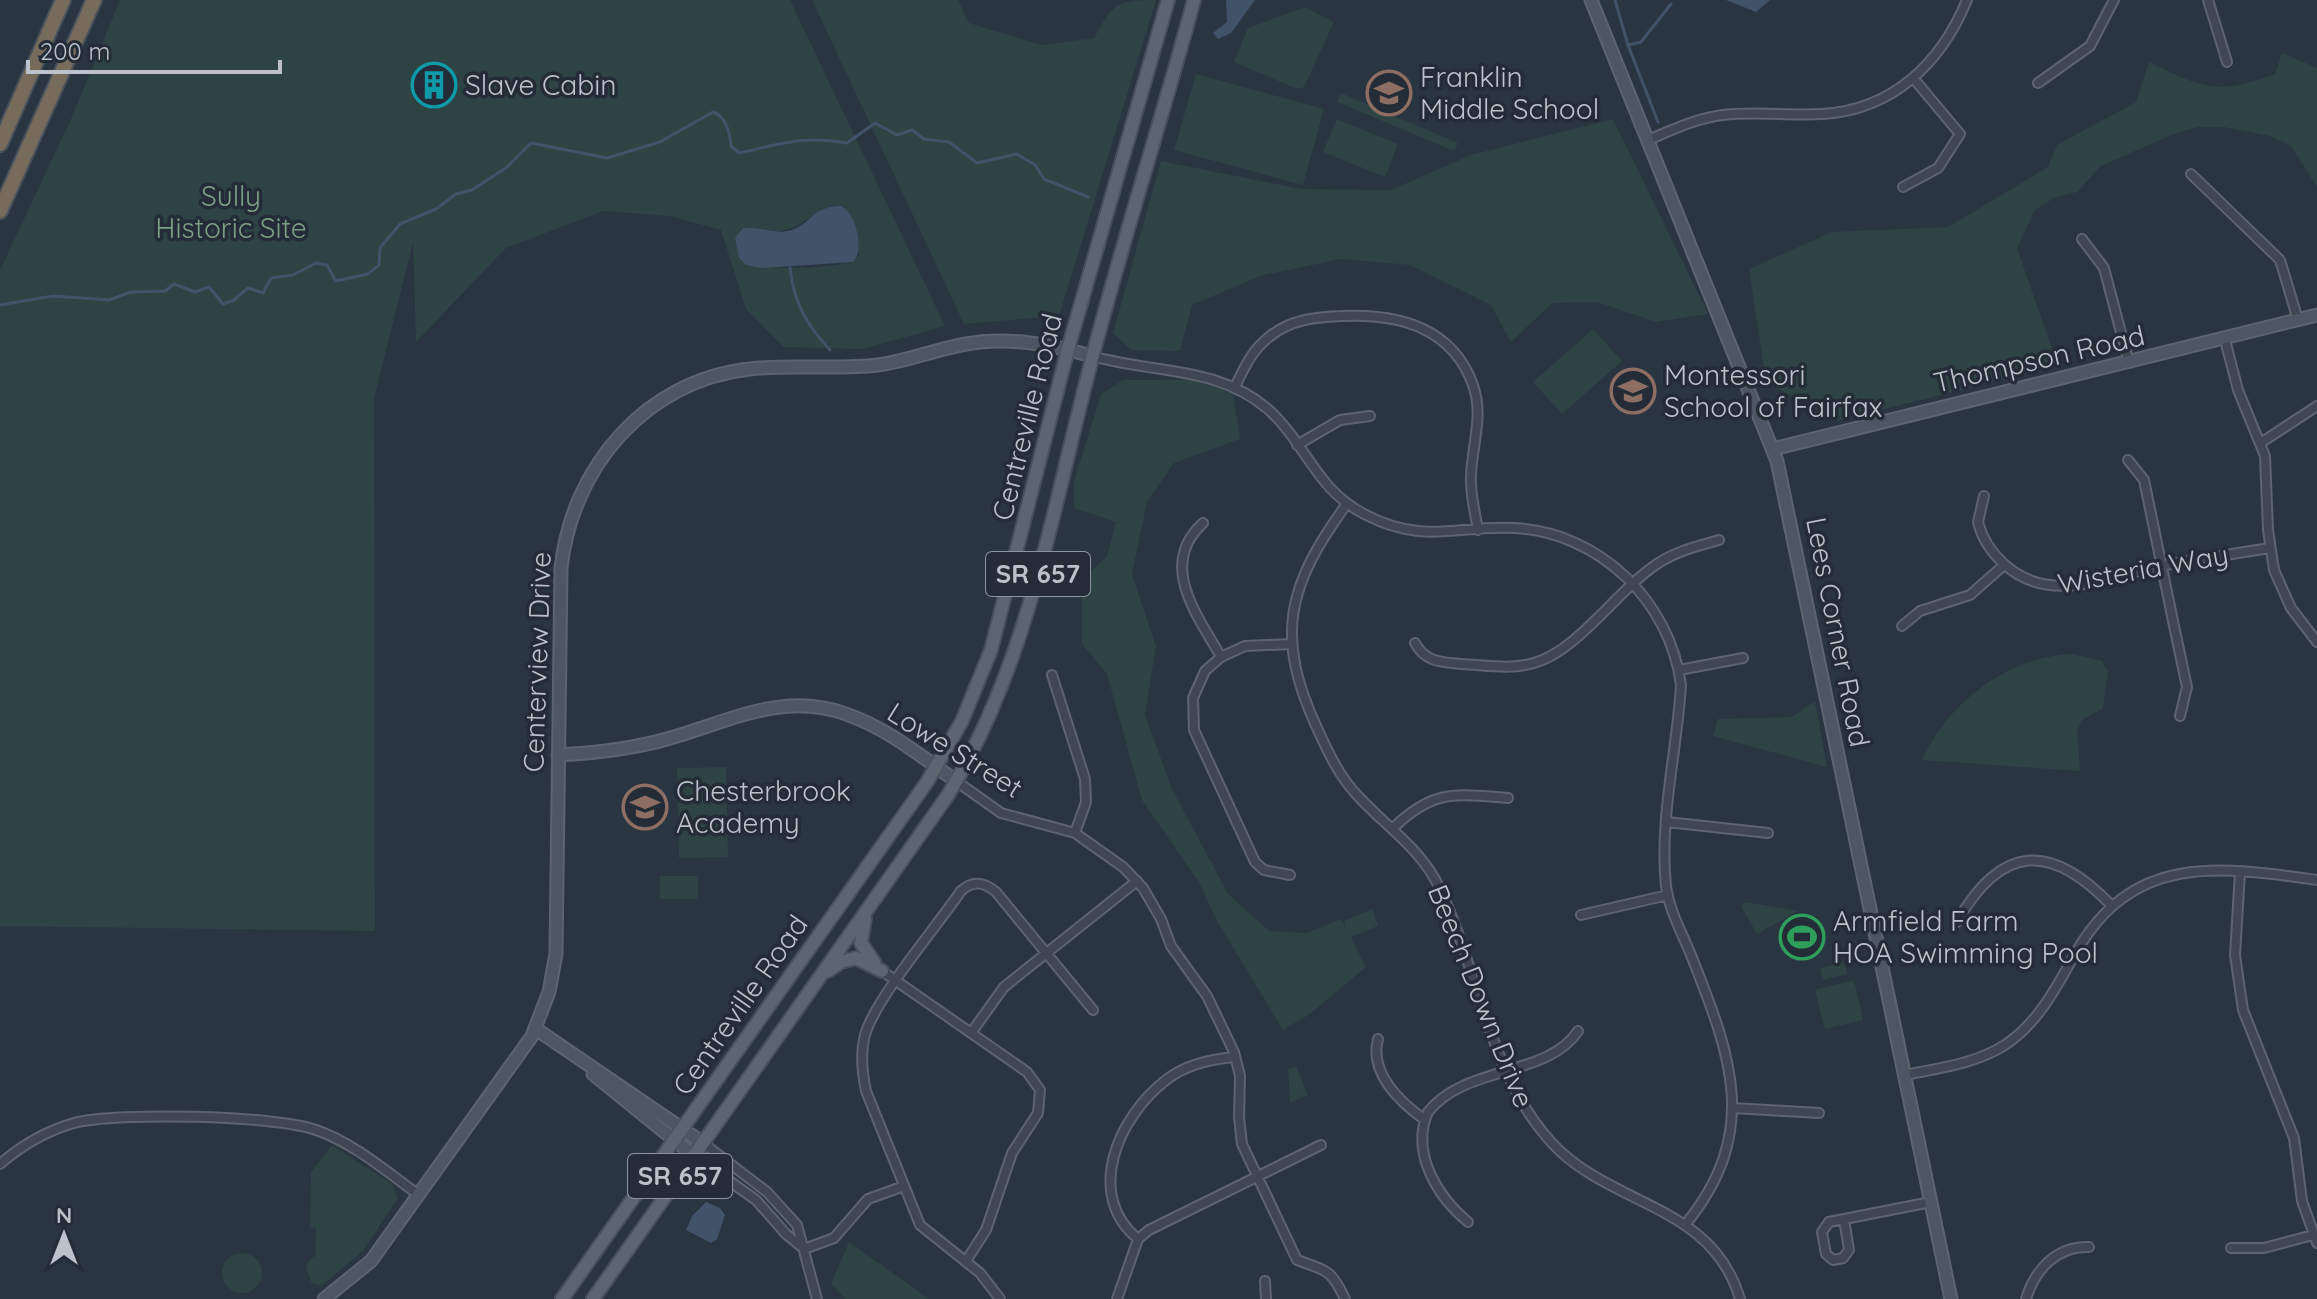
<svg xmlns="http://www.w3.org/2000/svg" width="2317" height="1299" font-family="Quicksand,sans-serif">
  <style>
    .green { fill: #2d4344; fill-rule: evenodd }
    .water { fill: #415369 }
    .lines { fill: none; stroke-linecap: round; stroke-linejoin: round }
    .stream { stroke: #415369; stroke-width: 3 }
    .street-casing { stroke: #5c656f; stroke-width: 12 }
    .secondary-casing { stroke: #5c656f; stroke-width: 15 }
    .primary-casing { stroke: #48505b; stroke-width: 16 }
    .highway-casing { stroke: #49525c; stroke-width: 18 }
    .street { stroke: #3e4752; stroke-width: 8 }
    .secondary { stroke: #4c5664; stroke-width: 11 }
    .primary { stroke: #5c6671; stroke-width: 12 }
    .highway { stroke: #776c5c; stroke-width: 14 }
    .labels { text-anchor: middle; stroke-width: 7; stroke-linejoin: round; paint-order: stroke }
    .shield { fill: #232c37; stroke: #8d959f; stroke-width: 2 }
    .shield-label { font-size: 26px; font-weight: bold; fill: #bbc2cc }
    .poi-label { font-size: 28px; fill: #bbc2cc; stroke: #232c37; text-anchor: start }
    .park-label { font-size: 28px; fill: #7b9f83; stroke: #232c37 }
    .street-label { font-size: 28px; fill: #bbc2cc; stroke: #232c37 }
  </style>
  <rect width="100%" height="100%" fill="#2a3542"/>
  <path class="green" d="M120,0h670l155,326 -82,23 -80,-2 -37,-38 -25,-79 -51,-14 -67,-5 -97,37 -90,94 -3,-100 -39,157 1,532 -375,-5v-656l71,-151zM831,206l14,1 14,48 -6,7c-31,7 -81,9 -111,0l-7,-24 12,-11c41,14 50,-5 84,-21z
    M812,0h146l11,23 73,22 52,-7c19,-34 22,-38 62,-38l-97,316 -95,8z
    M1305,7l29,15 -30,65 -7,2 -63,-27 14,-34z
    M2282,53l35,15v119l-26,-41 -21,-10 -46,-9h-25l-23,6 -75,33 -24,26 -23,6 -19,12 -18,38 41,118 -222,55 -70,-39 -17,-113 83,-37 116,-5 100,-60 9,-22 79,-43 13,-40c54,26 68,34 126,12z
    M1196,74l128,35 -21,76 -129,-35z
    M1341,93l117,50 -4,8 -117,-49z
    M1337,119l61,25 -13,33 -62,-25z
    M1613,119l95,195 -52,8 -59,-20 -45,1 -41,39 -20,-37 -81,-40 -69,-6 -81,17 -68,29 -12,46 -49,-1 -18,-17 48,-172 140,28 90,1 80,-35z
    M1593,329l29,32 -60,53 -29,-32z
    M1123,380h76l34,14 7,45 -66,24 -27,39 -15,72 24,72 -11,69 27,74 56,105 41,37 38,2 34,-14 5,10 -2,-8 28,-12 6,17 -27,11 15,30 -56,47 -27,16 -66,-109 -18,-39 -57,-82 -35,-126 -25,-30v-63l25,-25 9,-34 -42,-14v-26l27,-88z
    M2072,654l30,7 6,10 -5,37 -21,12 -5,10 3,41 -158,-11c27,-58 85,-103 150,-106z
    M1815,701l12,66 -114,-31 5,-17 74,-2z
    M726,767l2,90 -49,1 -2,-90z
    M660,876h38v23h-38z
    M1746,902l52,9 -41,23 -16,-28z
    M1844,962l3,12 -24,6 -3,-12z
    M1854,980l9,40 -38,9 -10,-39z
    M1296,1066l12,29 -18,8 -2,-34z
    M332,1145l61,40 5,13 -35,53 -42,35 -10,-4 -5,-15 4,-8 5,-3 1,-29 -6,1 1,-56z
    M849,1242l80,57h-83l-15,-15z
    M222 1273a20 20 0 1 1 40 0a20 20 0 1 1-40 0Z"/>
  <path class="water" d="M1226,0h29l-24,33 -13,6 -5,-6 14,-11z
    M1726,0h44l-14,12z
    M841,206c15,7 24,44 12,56l-92,6 -15,-3 -7,-7 -4,-20 8,-10c14,-2 29,6 45,3 23,-5 23,-25 53,-25z
    M1810,916l4,8 -7,4 11,21 -21,12 -7,-12 6,-4 -9,-16z
    M706,1202l14,6 5,7 -8,24 -6,4 -25,-13 6,-14z"/>
  <g class="lines">
    <path class="stream" d="M1615,0l13,45
      M1658,122l-30,-77 13,-3 30,-38
      M790,268c4,35 16,56 40,82
      M0,305l53,-9 56,4 22,-8 34,-1 9,-7 21,8 14,-5 14,17 11,-4 14,-12 15,5 8,-15 22,-3 23,-12 11,2 9,16 32,-7 11,-9 1,-17 20,-24 36,-15 20,-15 16,-4 35,-23 24,-24 76,15 53,-16 53,-30c14,5 17,22 18,34l8,7c42,-9 64,-18 108,-10l28,-20 22,12 15,-5 12,9 25,3 28,21 40,-9 18,11 9,14 44,18"/>
    <g class="street-casing">
      <path id="street" d="M2208,0l19,62
        M2038,83l52,-37 24,-46
        M1648,140c24,-10 49,-22 75,-25 33,-4 66,1 99,-1 71,-4 119,-51 145,-114
        M2191,174l89,86 18,60
        M1903,187l35,-19 22,-34 -46,-55
        M2082,239l22,29 25,95
        M2225,340l13,50 27,66 3,74 6,40 17,38 26,34
        M1092,356c62,18 125,9 177,54 38,35 47,80 97,105 59,30 90,10 148,13 85,4 156,73 167,157 -4,66 -22,135 -15,201 3,24 16,47 25,69 39,99 71,176 -6,270
        M1235,387c9,-19 17,-37 34,-50 22,-18 47,-20 75,-21 55,-2 108,11 129,69 11,31 -1,59 -2,91 -1,18 4,36 7,54
        M2262,442l55,-36
        M1297,445l43,-25 30,-4
        M2128,460l16,20 29,141 14,66 -7,29
        M1984,496l-6,26c4,16 13,30 25,41 45,43 105,14 157,3 36,-7 73,-12 110,-18
        M1346,505c-58,80 -72,130 -29,223 11,24 22,48 40,67 30,33 64,53 83,94 39,82 48,184 111,253 59,65 161,61 189,157
        M1203,523c-46,42 -5,93 18,134
        M1902,626l18,-15 50,-16 34,-30
        M1415,643c10,19 26,19 46,21 24,1 50,6 73,-1 45,-13 83,-73 123,-99 19,-13 41,-18 62,-24
        M1679,670l64,-12
        M1052,675l33,104 1,23 -11,31
        M956,781l45,32 74,20 48,34 20,21 18,31 10,27 36,50 27,56 6,24 -1,41 3,27 55,116c30,11 34,9 48,39
        M1667,822l101,11
        M1393,828c41,-39 61,-34 115,-30
        M2240,872l-5,83 8,55 51,128 8,63 15,42
        M1290,875l-26,-5 -9,-8 -61,-132 -1,-32 12,-27 16,-14 24,-11 46,-2
        M1581,915l87,-20
        M1957,922c44,-78 94,-80 154,-17
        M882,971l145,101 13,18 -2,23 -26,40 -26,77 -20,31
        M971,1033l33,-46 133,-106
        M1378,1039c-9,34 22,63 47,81
        M1905,1075c34,-7 70,-11 100,-30 33,-22 51,-57 70,-91 57,-101 142,-88 242,-74
        M1733,1108l86,5
        M703,1143l64,49 30,33 20,74
        M694,1156l62,44 30,34 17,14
        M0,1164c22,-19 46,-33 74,-41 44,-11 199,-8 242,7 38,13 71,42 103,65
        M1844,1219l5,31 -6,8 -10,2 -7,-6 -4,-22 7,-10 102,-20
        M1468,1222c-30,-25 -58,-69 -40,-110 37,-47 120,-35 150,-81
        M1138,1239c-54,-44 -20,-122 28,-159 19,-15 45,-21 69,-23
        M2231,1248h33l49,-13
        M804,1249l30,-11 34,-39 36,-13
        M1265,1281l1,18
        M1000,1299l-20,-26 -60,-48 -54,-134c-4,-19 -6,-38 -1,-56 10,-36 72,-109 96,-144 12,-11 23,-9 35,1l97,118
        M1117,1299l21,-60 11,-9 172,-85
        M2026,1299c9,-30 31,-53 63,-52"/>
    </g>
    <g class="secondary-casing">
      <path id="secondary" d="M1591,0l186,461 174,838
        M1773,449l544,-134
        M558,755c37,-2 74,-6 109,-16 62,-17 114,-48 179,-25 41,14 76,43 110,67
        M536,1029l167,114
        M593,1074l101,82
        M324,1299l47,-38 161,-225 17,-44 7,-38 5,-386c11,-101 85,-188 189,-199 43,-5 85,1 128,-4 30,-4 59,-16 88,-21 43,-8 86,1 126,12"/>
    </g>
    <g class="primary-casing">
      <path id="primary" d="M865,918l-4,25 13,19
        M828,971l13,-9 15,-4 26,13
        M562,1299l365,-517 35,-61 29,-71 77,-301 100,-349
        M593,1299l355,-504c82,-135 105,-290 145,-440 31,-119 69,-236 101,-355"/>
    </g>
    <g class="highway-casing">
      <path id="highway" d="M0,144l63,-144
        M0,211l94,-211"/>
    </g>
    <use href="#street" class="street"/>
    <use href="#secondary" class="secondary"/>
    <use href="#primary" class="primary"/>
    <use href="#highway" class="highway"/>
  </g>
  <defs>
    <g id="building-ring" transform="scale(2.3)"><circle r="9.5" fill="#232c37" stroke="#0f9aa8" stroke-width="1.5"/><path d="M-4-6H4V6H1V3H-1V6H-4ZM-2.5-4.3h1.7v1.8h-1.7ZM.8-4.3h1.7v1.8H.8ZM-2.5-1h1.7V.8h-1.7ZM.8-1h1.7V.8H.8Z" fill="#0f9aa8"/></g>
    <g id="school-ring" transform="scale(2.3)"><circle r="9.5" fill="#232c37" stroke="#8d6e63" stroke-width="1.5"/><path d="M0-5L7-2L0 1L-7-2ZM-4 1L0 2.5L4 1V4Q0 6-4 4Z" fill="#8d6e63"/></g>
    <g id="stadium-ring" transform="scale(2.3)"><circle r="9.5" fill="#232c37" stroke="#2e9e5b" stroke-width="1.5"/><path d="M0-5a6.5 5 0 1 0 0 10a6.5 5 0 1 0 0-10ZM-3.5-1.8h7v3.6h-7Z" fill="#2e9e5b"/></g>
  </defs>
  <g fill-rule="evenodd">
    <use href="#building-ring" x="434" y="85"/>
    <use href="#school-ring" x="1389" y="93"/>
    <use href="#school-ring" x="1633" y="391"/>
    <use href="#school-ring" x="645" y="807"/>
    <use href="#stadium-ring" x="1802" y="937"/>
  </g>
  <g class="labels">
    <g class="shield">
      <rect x="986" y="552" width="104" height="44" rx="6"/>
      <rect x="628" y="1154" width="104" height="44" rx="6"/>
    </g>
    <g class="shield-label">
      <text x="1038" y="583">SR 657</text>
      <text x="680" y="1185">SR 657</text>
    </g>
    <g class="poi-label">
      <text x="1420" y="87">Franklin<tspan x="1420" dy="32">Middle School</tspan></text>
      <text x="465" y="95">Slave Cabin</text>
      <text x="1664" y="385">Montessori<tspan x="1664" dy="32">School of Fairfax</tspan></text>
      <text x="676" y="801">Chesterbrook<tspan x="676" dy="32">Academy</tspan></text>
      <text x="1833" y="931">Armfield Farm<tspan x="1833" dy="32">HOA Swimming Pool</tspan></text>
    </g>
    <g class="park-label">
      <text x="231" y="206">Sully<tspan x="231" dy="32">Historic Site</tspan></text>
    </g>
    <g class="street-label">
      <text transform="translate(2039 359) rotate(-13)" y="10">Thompson Road</text>
      <text transform="translate(1027 417) rotate(-76)" y="10">Centreville Road</text>
      <text transform="translate(2143 569) rotate(-10)" y="10">Wisteria Way</text>
      <text transform="translate(1838 632) rotate(79)" y="10">Lees Corner Road</text>
      <text transform="translate(537 662) rotate(-88)" y="10">Centerview Drive</text>
      <text transform="translate(955 750) rotate(32)" y="10">Lowe Street</text>
      <text transform="translate(1481 996) rotate(68)" y="10">Beech Down Drive</text>
      <text transform="translate(740 1005) rotate(-55)" y="10">Centreville Road</text>
    </g>
  </g>
  <g transform="translate(64 1235)" stroke="#232c37" stroke-width="6" paint-order="stroke">
  <path d="M0-6L14 30L0 20L-14 30Z" fill="#bbc2cc"/>
  <text y="-12" font-size="22" font-weight="bold" text-anchor="middle" fill="#bbc2cc">N</text>
  </g>
  <path d="M28 60v12h252v-12" fill="none" stroke="#bbc2cc" stroke-width="4"/>
  <text x="40" y="60" font-size="24" fill="#bbc2cc" stroke="#232c37" stroke-width="6" paint-order="stroke">200 m</text>
</svg>
